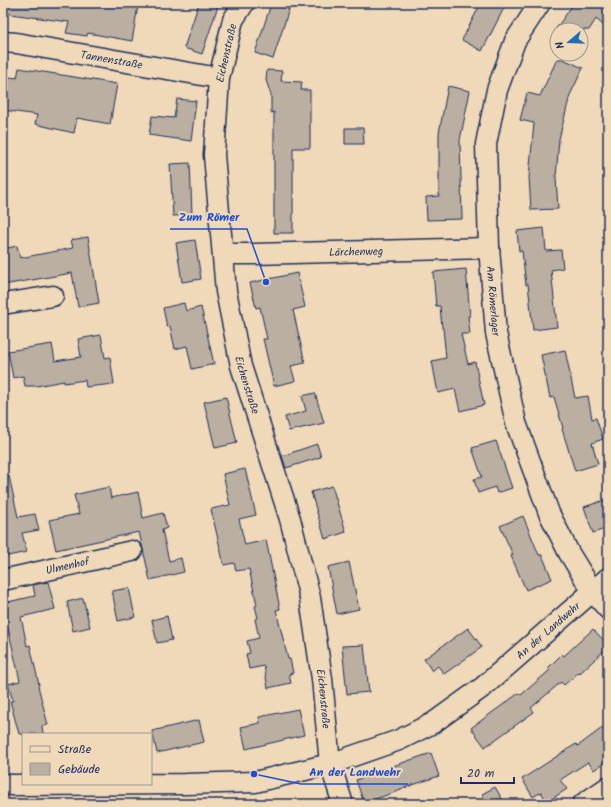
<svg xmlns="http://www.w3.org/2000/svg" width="611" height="807" font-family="Kalam,sans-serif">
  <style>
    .building { fill: #bbafa2; stroke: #1b2f5e }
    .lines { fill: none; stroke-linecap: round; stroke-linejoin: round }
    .minor-casing { stroke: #1b2f5e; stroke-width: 23 }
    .minor { stroke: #f0d9b8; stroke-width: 20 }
    .labels { text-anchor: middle; stroke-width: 4; stroke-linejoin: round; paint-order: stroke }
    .street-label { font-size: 11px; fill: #1b2f5e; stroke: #f0d9b8 }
    .leader { fill: none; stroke: #1d4ed8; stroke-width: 1.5 }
    .callout-dot { fill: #1d4ed8; stroke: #f0d9b8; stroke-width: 1.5 }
    .callout-label { font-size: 12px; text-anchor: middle; font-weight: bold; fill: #1d4ed8; stroke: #f0d9b8; stroke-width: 4; stroke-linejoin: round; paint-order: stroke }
  </style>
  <rect width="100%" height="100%" fill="#f0d9b8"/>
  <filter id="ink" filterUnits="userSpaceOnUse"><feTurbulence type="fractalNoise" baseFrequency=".025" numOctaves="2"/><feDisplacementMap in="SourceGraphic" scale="8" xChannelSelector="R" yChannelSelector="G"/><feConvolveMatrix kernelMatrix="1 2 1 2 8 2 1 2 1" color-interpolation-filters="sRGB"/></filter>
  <g filter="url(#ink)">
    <path class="building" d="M3,3h119l16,3 -6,35 -44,-8 -1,3 -21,-3 3,-11 -66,-9z
      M199,3h20l-17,51 -18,-6z
      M481,3h12l11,5 -22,43 -20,-11z
      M574,3h34v26l-12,-10 -7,11h-34z
      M271,4l18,5 -16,50 -18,-6z
      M557,59h6l20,9 -13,27 -11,44 -3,39 2,31 -27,1 -2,-33 5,-54 -14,-3 7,-27 13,3z
      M19,68l98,16 -7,40 -33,-6 -3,15 -39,-9 2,-9 -34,-5v-34l14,2z
      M267,70l15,1 -1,10 21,1 -1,8h9v58h-17v85h-19v-121l-3,1v-18l-5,-15z
      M448,86l22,5 -10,49 2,79 -35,1 -1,-23 13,-1v-63z
      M177,99l19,2 -5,40 -42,-6 3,-19 22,2z
      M345,128h18l1,16h-19z
      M190,163l2,52 -19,1 -3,-52z
      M544,228l2,23 15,-1 2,18 -12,2 6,57 -24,3 -5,-46 -2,1 -4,-34h-3l-2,-20z
      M88,237l11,66 -21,4 -6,-34 -69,12v-36l14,-3 3,12 53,-10 -2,-8z
      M195,240l6,39 -19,3 -6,-39z
      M466,269l4,47h-2l2,18h-9l7,30 7,-2 9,43 -24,6 -5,-22 -17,4 -6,-32 14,-3 -3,-30h-1l-2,-22h-4l-3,-34z
      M297,273l8,34 -12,3 12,53 -14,3 4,15 -21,5 -11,-47h4l-7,-32 -4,1 -6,-25z
      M184,303l2,8 15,-4 13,57 -22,5 -5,-23 -12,3 -5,-23 -3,1 -4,-19z
      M101,335l4,23 5,-1 4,27 -28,3 -1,-7 -21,3v-2l-28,5h-11l-2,-10 -10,2 -5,-27 44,-7 3,17 26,-4 -3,-18z
      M565,350l10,48 13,-2 4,23 4,-1 7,21 -11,4 6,21 -23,7 -13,-42 1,-1 -9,-31 -4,1 -9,-43z
      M315,393l9,30 -35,8 -4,-14 21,-6 -4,-15z
      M226,397l11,46 -22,5 -11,-46z
      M496,441l16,47 -15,5 -2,-6 -17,6 -4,-14 8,-2 -10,-29z
      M317,444l4,13 -35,11 -4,-12z
      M245,469l11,46 -17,4 6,26 21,-5 14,69 -4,1 12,49h2l3,14 -4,1 2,9 -23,5 -4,-22 -15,3 -3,-15 4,-1 -3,-12 12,-3 -4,-19 3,-1 -3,-12 2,-1 -8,-36 -13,2 -2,-8 -10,2 -13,-56 19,-4 -7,-31z
      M3,476h6l9,41 17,-3 4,16 -17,3 5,19 -24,5z
      M332,486l14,46 -21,7 -14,-47z
      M109,487l2,11 27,-6 5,26 20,-5 4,15 -5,2 7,31 12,-3 3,14 -34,8 -11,-48 -83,18 -7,-30 30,-6 -5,-19z
      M608,499v29l-15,5 -9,-26z
      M523,516l16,39h3l10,24 -26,11 -15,-34 2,-1 -13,-29z
      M349,562l10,47 -22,5 -9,-47z
      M48,582l7,27 -34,8 6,29 3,-1 9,40 -1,1 10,39 -6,1 1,8h-24l-9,-33h3l-5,-17 12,-3 -12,-53 -5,1v-26l32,-7 -2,-11z
      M129,588l6,29 -17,4 -6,-30z
      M83,598l7,29 -17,4 -6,-29z
      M167,616l5,24 -15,3 -5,-23z
      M468,628l14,19 -38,27 -6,-8 -6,5 -8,-12z
      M593,629l15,16v2l-28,26 -1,-1 -15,13 -3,-3 -30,26 3,4 -49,35 -14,-19 48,-35 2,2 29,-25 -2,-2 14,-14 2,2z
      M364,645l5,47 -22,2 -5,-48z
      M298,709l6,26 -58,14 -5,-22 19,-4 -1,-6z
      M199,720l5,22 -47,11 -5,-22z
      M602,728l6,7v25l-14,10 -6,-8 -28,18 7,9 -20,13 -6,-10 -8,5 -11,-18 54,-35 2,2z
      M431,753l8,23 -38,13v1l-37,13 -8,-23 38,-13 -1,-1z
      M495,787l10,17h-18l-5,-10z"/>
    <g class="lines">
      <g class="minor-casing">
        <g id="minor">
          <path id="s1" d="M244,3l-11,17 -14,58 -5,77 12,136 15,75 49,153 20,79 12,81 8,85 13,40"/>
          <path id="s2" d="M540,3l-25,38 -18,49 -11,54 3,104 7,85 20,90 33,90 20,40 24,39 15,17"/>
          <path id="s3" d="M3,42l13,1 203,35"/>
          <path id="s4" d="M223,254h31l235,-6"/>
          <path d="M3,304l50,-8"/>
          <path id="s5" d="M3,580l129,-29"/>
          <path id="s6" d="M3,784l8,1 175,-1 69,-2 75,-18 69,-24 34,-17 50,-36 125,-109"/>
          <path d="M583,804l25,-17"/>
        </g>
      </g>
      <use href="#minor" class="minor"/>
    </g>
  </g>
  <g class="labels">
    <g class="street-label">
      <text transform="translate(226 53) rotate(-77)" y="4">Eichenstraße</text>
      <text dy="4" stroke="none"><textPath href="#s3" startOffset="110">Tannenstraße</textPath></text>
      <text dy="4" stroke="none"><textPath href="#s4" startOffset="133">Lärchenweg</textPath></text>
      <text dy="4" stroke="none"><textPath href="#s2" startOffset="310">Am Römerlager</textPath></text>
      <text dy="4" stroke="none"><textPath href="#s1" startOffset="390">Eichenstraße</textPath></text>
      <text dy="4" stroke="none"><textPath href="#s5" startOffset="66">Ulmenhof</textPath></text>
      <text dy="4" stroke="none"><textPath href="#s6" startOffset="588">An der Landwehr</textPath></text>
      <text dy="4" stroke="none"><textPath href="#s1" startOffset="714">Eichenstraße</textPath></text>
    </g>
  </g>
  <path class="leader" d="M266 282L247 229H170M254 774L301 784H408"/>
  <g class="callout-dot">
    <circle cx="266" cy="282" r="4"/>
    <circle cx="254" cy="774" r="4"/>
  </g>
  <g class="callout-label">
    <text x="209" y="221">Zum Römer</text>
    <text x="355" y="776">An der Landwehr</text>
  </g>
  <rect width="611" height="807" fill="none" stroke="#f0d9b8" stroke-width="16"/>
  <rect x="8" y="8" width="595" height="791" fill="none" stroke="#1b2f5e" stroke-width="1.5" filter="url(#ink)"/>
  <rect x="22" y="733" width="130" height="52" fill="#f0d9b8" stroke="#9b9594"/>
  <rect x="30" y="746" width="20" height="6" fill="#f0d9b8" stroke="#9b9594"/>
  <text x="58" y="753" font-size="12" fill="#1b2f5e">Straße</text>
  <rect x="30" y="763" width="20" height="12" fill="#bbafa2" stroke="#9b9594"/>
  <text x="58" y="773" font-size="12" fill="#1b2f5e">Gebäude</text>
  <g transform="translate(569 42) rotate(251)"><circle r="19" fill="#f0d9b8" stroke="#9b9594"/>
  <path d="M0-3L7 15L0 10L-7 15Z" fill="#1f6fb2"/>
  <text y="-6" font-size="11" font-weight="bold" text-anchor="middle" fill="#1b2f5e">N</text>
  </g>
  <path d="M461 777v6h53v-6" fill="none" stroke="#1b2f5e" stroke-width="2"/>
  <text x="467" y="777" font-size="12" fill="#1b2f5e" stroke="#f0d9b8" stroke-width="3" paint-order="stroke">20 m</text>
</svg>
